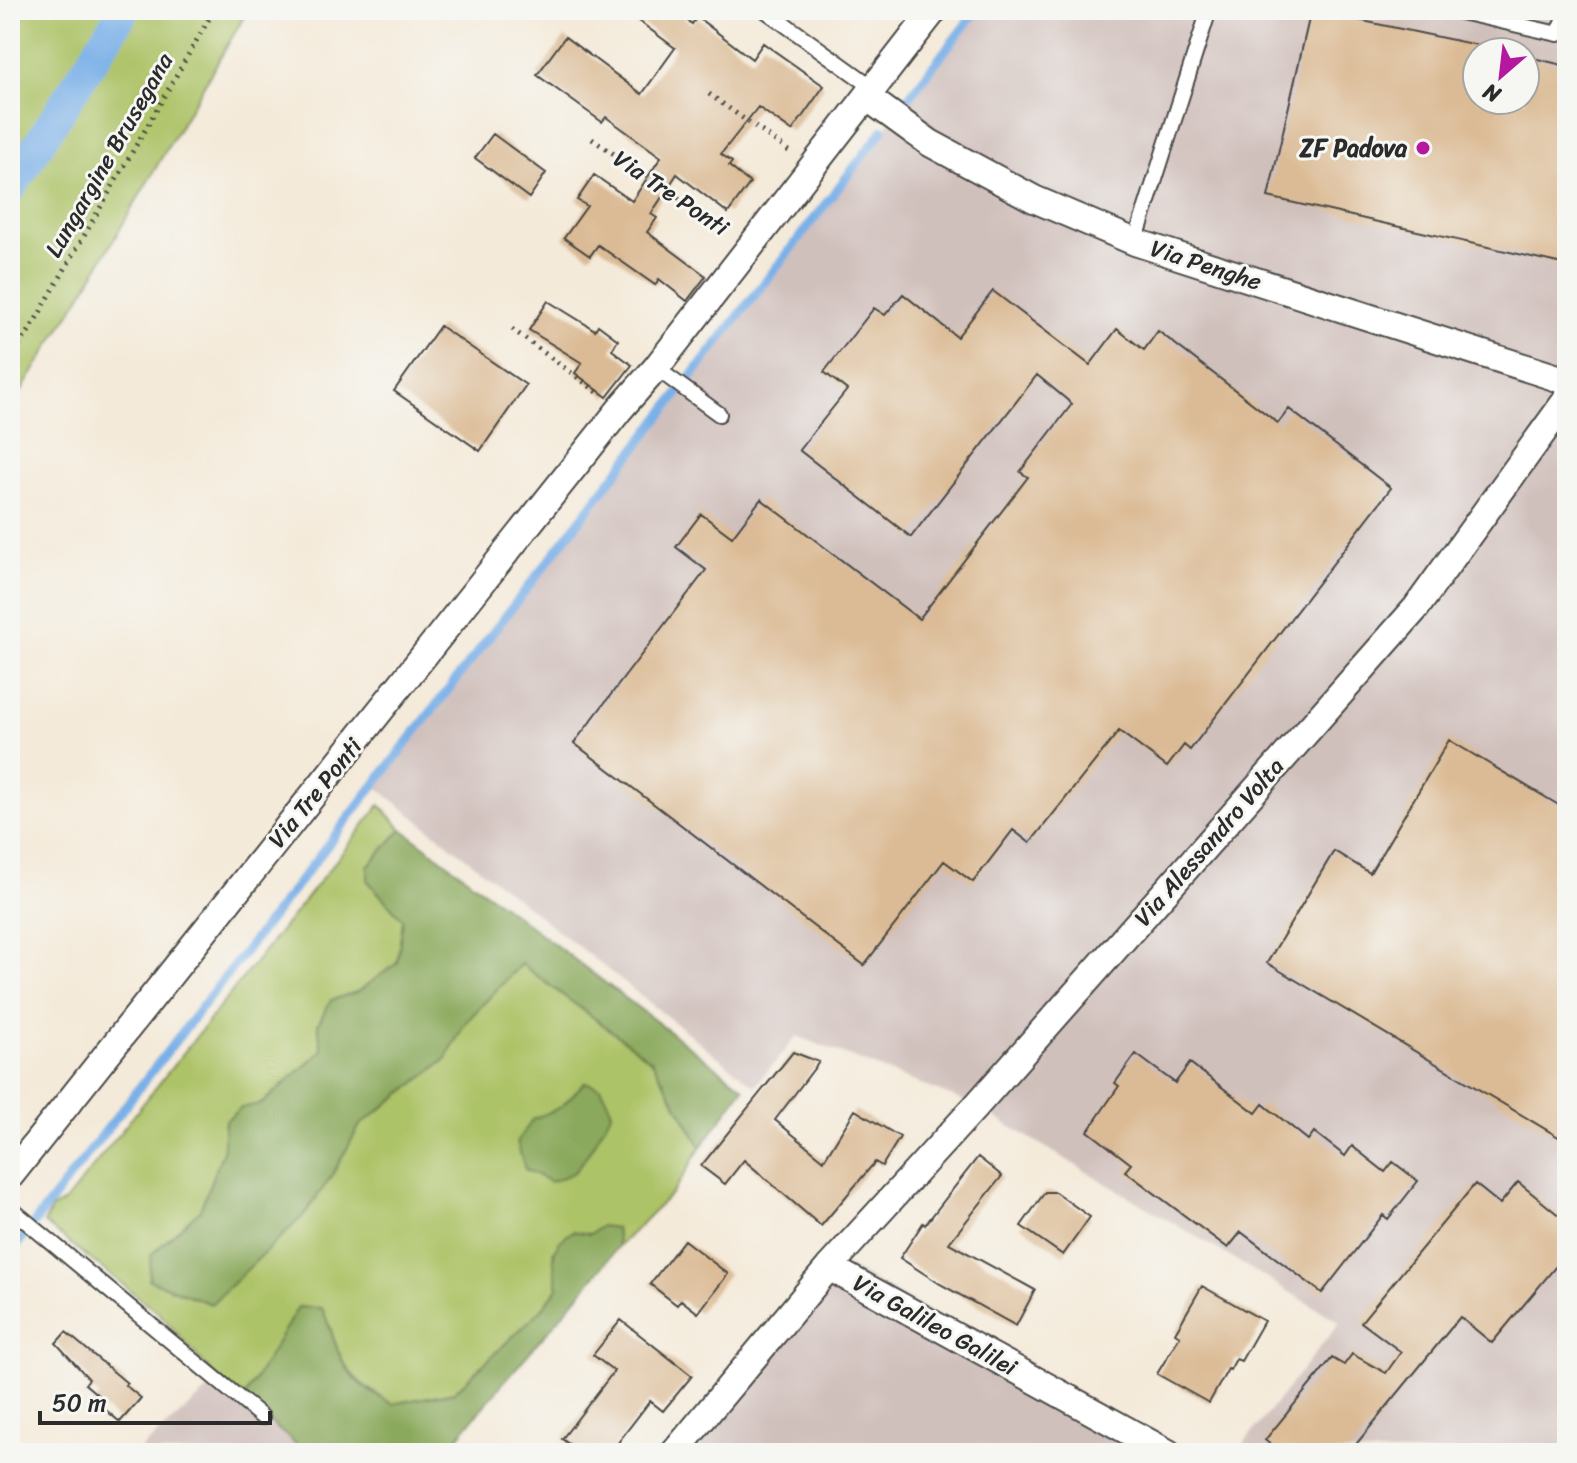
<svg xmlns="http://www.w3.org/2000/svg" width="1577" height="1463" font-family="Sriracha,sans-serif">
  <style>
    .industrial { fill: #d0c0bc; fill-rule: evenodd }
    .green { fill: #adc368; stroke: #6c774a; stroke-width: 2 }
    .forest { fill: #8aa95c; stroke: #5a6a44; stroke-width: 2 }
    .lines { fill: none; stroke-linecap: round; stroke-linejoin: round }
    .stream { stroke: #7ab0e8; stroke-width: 9 }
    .canal { stroke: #7ab0e8; stroke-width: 32 }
    .building { fill: #dbbb95 }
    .lane-casing { stroke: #494845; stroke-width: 18 }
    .street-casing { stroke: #494845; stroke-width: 30 }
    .path { stroke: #494845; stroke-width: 5; stroke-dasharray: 2 6; stroke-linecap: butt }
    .lane { stroke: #fff; stroke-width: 14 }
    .street { stroke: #fff; stroke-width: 26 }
    .poi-dot { fill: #b5179e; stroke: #f6f6f2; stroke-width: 3 }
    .labels { text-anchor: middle; stroke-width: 6; stroke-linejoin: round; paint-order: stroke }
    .poi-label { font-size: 24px; font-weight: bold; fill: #2b2b2b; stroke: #f6f6f2; text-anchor: end }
    .street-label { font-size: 24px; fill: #2b2b2b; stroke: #f6f6f2 }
  </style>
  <rect width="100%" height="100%" fill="#f6f6f2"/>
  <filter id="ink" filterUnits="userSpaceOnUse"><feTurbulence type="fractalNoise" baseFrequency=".0125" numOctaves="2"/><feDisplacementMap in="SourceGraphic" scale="16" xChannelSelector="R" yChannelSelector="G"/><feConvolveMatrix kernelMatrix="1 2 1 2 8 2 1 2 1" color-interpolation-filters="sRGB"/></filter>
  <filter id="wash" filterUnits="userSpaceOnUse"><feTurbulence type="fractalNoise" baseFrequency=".006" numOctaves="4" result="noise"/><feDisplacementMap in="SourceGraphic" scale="32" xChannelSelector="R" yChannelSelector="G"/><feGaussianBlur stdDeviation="1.8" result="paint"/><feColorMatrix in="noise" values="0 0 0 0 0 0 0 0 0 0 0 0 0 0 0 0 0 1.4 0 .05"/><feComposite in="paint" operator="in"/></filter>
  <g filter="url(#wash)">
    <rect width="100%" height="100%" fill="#f4ead9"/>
    <path class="industrial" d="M977,10h590v1443h-331l104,-131 -364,-216 -179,-70 -42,50 -380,-300zM1477,52h48v48h-48z
      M839,1262l348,191h-508z
      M219,1381l88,72h-171z"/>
    <path class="green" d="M10,10h238l-166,284 -72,115z
      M380,805l22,24 -34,37v15l35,39 -6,44 -40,28 -26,8 -13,24 4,27 -61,53 -20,4 -16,13 -2,30 -23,59 -49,45 153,-40 27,-38 29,-52 85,-65 20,-37 56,-59 131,97 49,86 -27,44 -56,56 -2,-18 -26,5 -37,18 5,36 -17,22 -86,82 -63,12c-38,-24 -50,-33 -62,-78l-31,-19 -56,93 -24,-19 -60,-68 -115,-90 8,-15 13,-6z"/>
    <path class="forest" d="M402,829l342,259 -43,59 -49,-86 -131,-97 -56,59 -20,37 -85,65 -29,52 -27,38 -93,89 -62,-24 2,-25 49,-45 23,-59 2,-30 16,-13 20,-4 61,-53 -4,-27 13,-24 26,-8 40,-29 6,-43 -35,-39v-15z
      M585,1082l16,6 11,23c-4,10 -31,56 -38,61 -6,4 -17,7 -24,10l-25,-13 -8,-27 16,-23 28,-12z
      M601,1226l15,2 2,19c-55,71 -118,135 -172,206h-139l-64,-53 55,-93 24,1c12,26 15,55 37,75 9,9 23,15 33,21l62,-12 87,-82 17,-22c-4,-27 -12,-41 15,-57l17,3z"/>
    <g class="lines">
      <path class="stream" d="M901,107l76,-97
        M10,1254l873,-1124"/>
      <path class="canal" d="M10,189l114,-179"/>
    </g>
    <g id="blocks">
      <path class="building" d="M624,10h49l19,14 5,-7 55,42 11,-16 61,43 -32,45 -34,-24 -37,47 11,8 -3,4 21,17 -22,30 -51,-39 -26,40 6,4 -10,14 59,44 -19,25 -28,-22 -4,6 -57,-40 -8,11 -26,-18 23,-32 -10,-6 17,-25 38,26 29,-44 -55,-40 -4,5 -65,-47 28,-38 77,57 33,-46z
        M1311,10l166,35v55h48v-44l42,10v199l-299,-68z
        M493,134l53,39 -17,25 -54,-40z
        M993,291l97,74 27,-36 27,21 14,-19 120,92 11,-14 102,79 -201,262 -6,-5 -17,22 -48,-36 -89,112 -17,-13 -40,52 -29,-21 -80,104 -290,-222 132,-173 -30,-23 25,-33 31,23 29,-38 158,120 109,-142 -8,-5 52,-68 -35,-29 -126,162 -112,-87 48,-60 -23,-18 50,-64 11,7 18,-21 54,43z
        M548,301l47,29 3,-5 20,15 -6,10 20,15 -25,32 -32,-24 7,-10 -53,-33z
        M440,326l86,59 -46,66 -86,-60z
        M1449,740l118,70v332l-300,-179 67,-112 36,22z
        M793,1052l26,10 -44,58 49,40 31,-50 45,27 -18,29 -7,-4 -54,64 -77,-66 -19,24 -24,-18z
        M1136,1054l39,29 15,-20 66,50 7,-9 45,36 6,-8 31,24 7,-10 33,26 8,-10 25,19 -30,38 -5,-4 -61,78 -81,-61 -13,16 -103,-77 6,-7 -43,-33 31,-45 -4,-3z
        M978,1157l24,19 -53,67 86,47 -19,36 -76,-42 -40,-26 23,-35 2,2z
        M1518,1182l49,40v31l-75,90 -32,-26 -111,136h-68l-16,-13 67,-82 12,7 8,-11 34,19 15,-21 -40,-30 114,-138 25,20z
        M1045,1192h10l35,25 -27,38 -42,-29z
        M684,1240l44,34 -30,39 -17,-13 -4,5 -27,-21z
        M1202,1286l62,35 -23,40 -5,-2 -6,11 -2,-1 -19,34 -52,-29 23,-38 -5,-3z
        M621,1320l71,56 -29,35 -13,-10 -40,52h-29l-19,-14 52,-68 -21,-16z
        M66,1332l61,51 -2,2 16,13 -21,24 -25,-21 4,-5 -14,-12 4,-5 -33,-36z"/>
    </g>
  </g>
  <g filter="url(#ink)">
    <use href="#blocks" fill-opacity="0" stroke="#494845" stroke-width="2"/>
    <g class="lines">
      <g class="lane-casing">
        <path id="lane" d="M765,10l110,79
          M1452,10l106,24 9,-21
          M1135,242l74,-232
          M656,368l63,46
          M10,1208l252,209"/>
      </g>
      <g class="street-casing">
        <path id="street" d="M868,98l62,45 104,56 101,43 432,139
          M10,1176l610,-767 36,-41 278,-358
          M829,1267l339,186
          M674,1453l155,-186 147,-161 440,-498 151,-209"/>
      </g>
      <path class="path" d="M10,11l1,-1
        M709,94l80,57
        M592,139l137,93
        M512,329l88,65
        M10,359l21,-31 183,-318"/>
      <use href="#lane" class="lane"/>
      <use href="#street" class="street"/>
    </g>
  </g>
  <circle class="poi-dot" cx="1423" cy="148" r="8"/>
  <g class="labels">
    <g class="poi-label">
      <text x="1407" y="156">ZF Padova</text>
    </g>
    <g class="street-label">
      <text transform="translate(109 155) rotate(-60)" y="8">Lungargine Brusegana</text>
      <text transform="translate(671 193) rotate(34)" y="8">Via Tre Ponti</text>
      <text transform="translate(1206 265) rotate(18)" y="8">Via Penghe</text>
      <text transform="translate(315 793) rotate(-51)" y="8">Via Tre Ponti</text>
      <text transform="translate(1209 842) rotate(-49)" y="8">Via Alessandro Volta</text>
      <text transform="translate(935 1325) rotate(29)" y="8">Via Galileo Galilei</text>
    </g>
  </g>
  <rect width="1577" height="1463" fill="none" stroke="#f6f6f2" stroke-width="40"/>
  <g transform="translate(1501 76) rotate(208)"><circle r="38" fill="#f6f6f2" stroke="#a5a5a2" stroke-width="2"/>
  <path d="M0-6L14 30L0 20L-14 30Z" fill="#b5179e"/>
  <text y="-12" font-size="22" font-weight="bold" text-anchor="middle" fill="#2b2b2b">N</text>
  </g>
  <path d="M40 1411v12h230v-12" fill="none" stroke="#2b2b2b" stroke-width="4"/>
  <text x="52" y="1411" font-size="24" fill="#2b2b2b" stroke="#f6f6f2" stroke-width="6" paint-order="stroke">50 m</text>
</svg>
